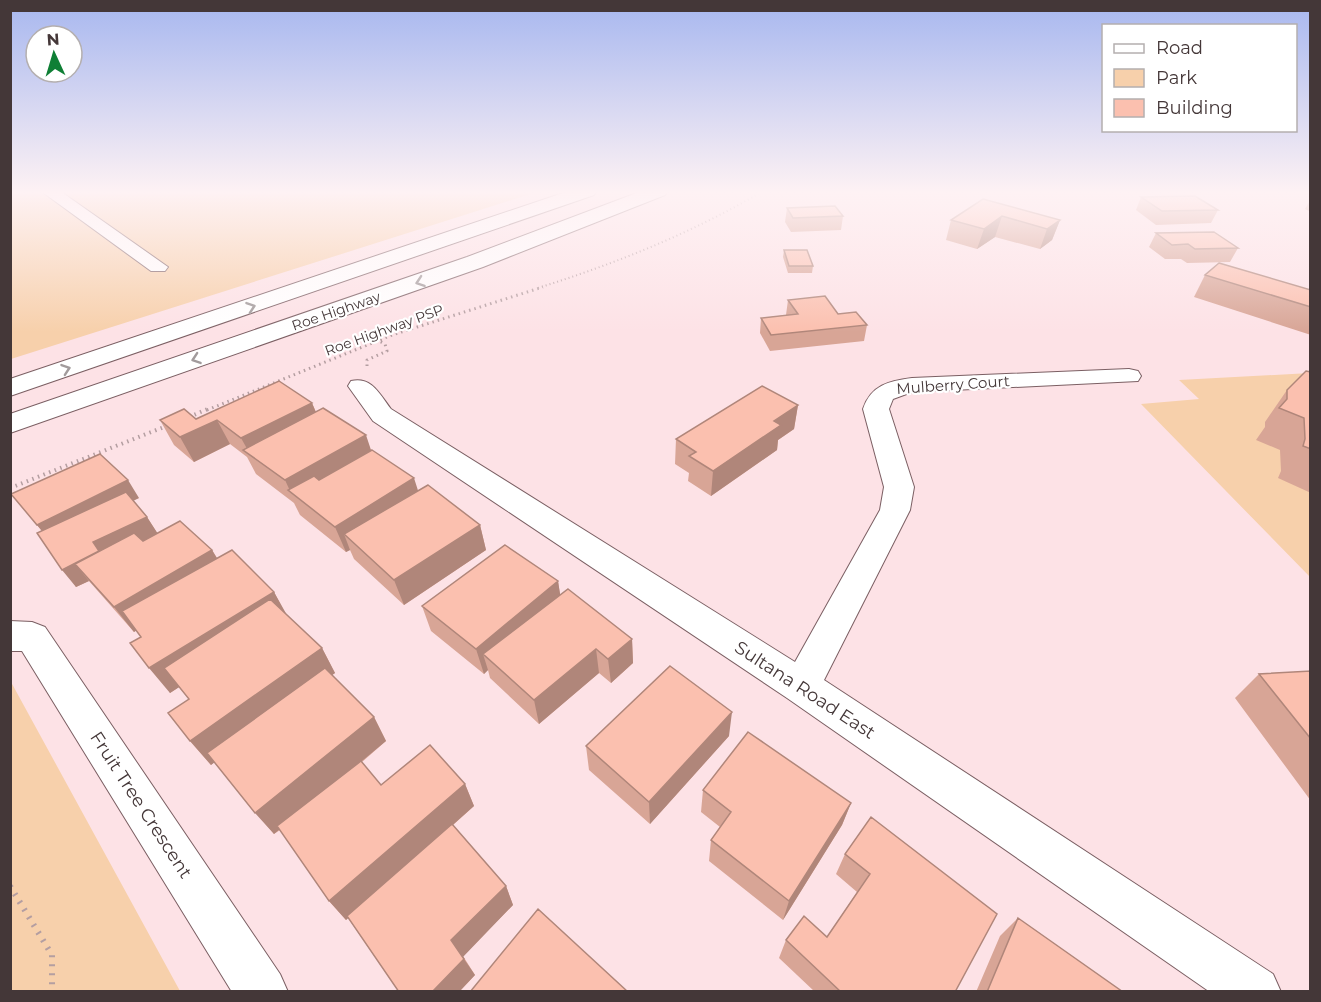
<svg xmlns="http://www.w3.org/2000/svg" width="1321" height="1002" font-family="Montserrat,sans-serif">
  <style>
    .green { fill: #f7d0ab }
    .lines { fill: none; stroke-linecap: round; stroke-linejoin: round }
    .minor-casing { stroke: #7b5f63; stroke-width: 2 }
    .motorway-casing { stroke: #7b5f63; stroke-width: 2 }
    .path-far3 { stroke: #b49ea1; stroke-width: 2; stroke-dasharray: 1 3; stroke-linecap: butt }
    .path-far2 { stroke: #b49ea1; stroke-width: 3; stroke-dasharray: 1.5 4; stroke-linecap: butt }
    .path-far1 { stroke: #b49ea1; stroke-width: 4; stroke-dasharray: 1.5 4.5; stroke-linecap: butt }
    .path { stroke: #b49ea1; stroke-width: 6; stroke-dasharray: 2 7; stroke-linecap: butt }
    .minor { fill: #fff; fill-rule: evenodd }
    .motorway { fill: #fff; fill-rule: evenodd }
    .wall { fill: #d8a596 }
    .shaded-wall { fill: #b0867a }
    .building { fill: #fbc0af; stroke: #b0867a; stroke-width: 1.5 }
    .oneway { stroke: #a29b9c }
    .labels { text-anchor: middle; stroke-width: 4.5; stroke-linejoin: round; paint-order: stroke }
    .far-street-label { font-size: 14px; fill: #443738; stroke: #fff }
    .street-label { font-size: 15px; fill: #443738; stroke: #fff }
    .near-street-label { font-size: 18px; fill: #443738; stroke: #fff }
  </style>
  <rect width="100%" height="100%" fill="#fde2e6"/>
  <path class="green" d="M11,191h529l-529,168z
    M1310,373v204l-169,-173 58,-5 -20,-19z
    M10,682h1l169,309h-169z"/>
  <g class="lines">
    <g class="minor-casing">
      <path id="minor" d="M41,191h19l108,76 -3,4h-14z
        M1129,369l9,2 3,5 -3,5 -226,11 -19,7 -4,10 25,78 -4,23 -86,170 449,294 8,18h-71l-423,-294 -414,-277 -25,-35 3,-5c21,-5 29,14 40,28l404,253 85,-152 4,-23 -21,-78c8,-24 26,-28 49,-31z
        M10,621l22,1 13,5 235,347 8,18h-56l-210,-341h-12z"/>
    </g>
    <g class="motorway-casing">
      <path id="motorway" d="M569,191h28l-3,4 -584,201v-17z
        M642,191h26l-3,4 -182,72 -473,166v-19l457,-157z"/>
    </g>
    <path class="path-far3" d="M538,288c79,-25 154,-55 225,-97"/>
    <path class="path-far2" d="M367,366v-6l20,-9 -2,-7 -6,-3
      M207,410l185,-75 151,-48"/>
    <path class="path-far1" d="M189,417l21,-9
      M10,488l159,-63"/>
    <path class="path" d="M10,886l42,69v37"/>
    <use href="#minor" class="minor"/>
    <use href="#motorway" class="motorway"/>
  </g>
  <path class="wall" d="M1141,197l77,13 -7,13 -55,2 -20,-15z
    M983,199l77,21 -8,20 -12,9 -45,-12 -18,12 -31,-9 5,-20z
    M1311,199v13l-6,-3z
    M787,208l56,8 -2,14 -50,2 -6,-10z
    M1156,233l82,15 -8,14 -43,1 -6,-4h-16l-16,-12z
    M784,250l29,16 -1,7h-24l-5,-16z
    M1205,275l106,15v45l-117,-38z
    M788,300l50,14 29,11 -3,16 -94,10 -10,-18 1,-15 25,-3z
    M1311,372v121l-33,-15 3,-7 -1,-21 -24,-10 9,-13v-5l22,-32z
    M312,403l4,9 55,39 47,40 62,34 6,25 -82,55 -50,-46 -4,-9 -4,2 -46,-37 -6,-12 -38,-29 -9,-17 -17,-13 -36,18 -20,-17 -14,-25 36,-1z
    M798,405l-4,24 -16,11 -1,10 -66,46 -23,-15 1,-8 -14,-9 1,-25z
    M11,494l128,4 -6,2 14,17 10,16 55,17 5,8 57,34 12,23 36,33 13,25 -3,2 42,42 12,24 -24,21 19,23 84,-1 9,22 -21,19 53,61 7,19 -50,51 12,19 -16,17h-60l-51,-74 -2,2 -17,-19 -49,-71 -6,4 -60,-72 -3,3 -21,-24 -1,-42 -10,-12 -9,6 -29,-56 -5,-7 -2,2 -45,-51 -13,6 -34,-56z
    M558,581l2,14 72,44 1,24 -22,20 -12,-10 -60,51 -49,-46 -2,-8 -4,4 -53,-43 -9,-25z
    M1311,671v130l-76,-103 24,-24z
    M729,736l-79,88 -61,-54 -3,-24z
    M703,790l148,13 -9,22 -59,95 -74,-59 2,-21 9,-13 -19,-15z
    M871,817l84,175h-140l-36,-34 7,-18 41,-3 30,-45 -21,-18 9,-20z
    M1018,918l105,74h-147l24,-56z"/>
  <path class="shaded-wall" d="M1002,216l-7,21 -18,12 7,-20z
    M1060,220l-8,20 -12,9 7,-20z
    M312,403l10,24 -72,27 -9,-16z
    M798,405l-4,24 -16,11 -1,10 -66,46 2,-25 61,-50z
    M217,420l13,24 -36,18 -14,-25z
    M366,435l8,24 -83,34 -6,-13z
    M414,478l8,25 -78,31 6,16 -4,2 -11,-25z
    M128,480l11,18 -88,44 -14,-17z
    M147,517l11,17 -52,26 -31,4 14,17 -13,6 -14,-17 31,-28z
    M480,525l6,25 -82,55 -10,-25z
    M212,550l15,25 -93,57 -20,-25z
    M558,581l4,25 -79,48 5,16 -4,4 -8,-25z
    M274,592l14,25 -118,76 -21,-25z
    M632,639l1,24 -22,20 -3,-24z
    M322,648l13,25 -124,92 -21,-24z
    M596,649l3,24 -60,51 -5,-24z
    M732,712l-3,24 -79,88 -1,-22z
    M374,717l12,24 -112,93 -19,-21z
    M465,784l9,22 -128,114 -17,-19z
    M851,803l-9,22 -59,95 6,-19z
    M506,886l7,19 -51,53 -11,-18z
    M464,959l11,16 -16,17h-27z"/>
  <path class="building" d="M1195,196l23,14 -56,1 -21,-14z
    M983,199l77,21 -13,9 -45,-13 -18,13 -33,-9z
    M835,206l8,10 -50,2 -6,-10z
    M1214,232l24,16 -43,1 -7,-5 -16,1 -16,-12z
    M784,250h23l6,16h-24z
    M1219,263l92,27v17l-106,-32z
    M825,296l13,18 18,-2 11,13 -96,10 -10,-17 37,-4 -10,-14z
    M1306,371l5,1v77l-8,-3 2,-7 -1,-21 -25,-10 8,-9v-9z
    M279,381l33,22 -71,35 -24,-18 -37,17 -20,-17 24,-11 12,10z
    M762,386l36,19 -24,16 7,4 -68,46 -24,-15 7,-4 -20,-13z
    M323,408l43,27 -81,45 -42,-30z
    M372,450l42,28 -79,49 -47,-37 26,-14 5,4z
    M100,454l28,26 -91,45 -26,-31z
    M428,485l52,40 -86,55 -50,-46z
    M126,492l21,25 -54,25 6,9 -37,19 -25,-37z
    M180,521l32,29 -98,57 -39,-43 59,-31 9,8z
    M505,545l53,36 -82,68 -54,-43z
    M232,550l42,42 -125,76 -19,-25 11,-6 -19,-26z
    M568,589l64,50 -24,20 -12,-10 -62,51 -51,-46z
    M270,599l52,49 -132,93 -22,-28 21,-14 -25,-31z
    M670,666l62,46 -83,90 -63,-56z
    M325,668l49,49 -119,96 -48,-60z
    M1311,671v68l-52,-65z
    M748,732l103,71 -62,98 -78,-61 20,-28 -28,-22z
    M430,745l35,39 -136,117 -52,-75 84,-65 20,24z
    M871,817l126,97 -42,78h-114l-55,-52 18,-24 23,21 43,-63 -25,-20z
    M452,824l54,62 -55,54 13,19 -32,33h-33l-52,-76z
    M538,909l90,83h-158z
    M1018,918l105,74h-136z"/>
  <defs><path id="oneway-chevron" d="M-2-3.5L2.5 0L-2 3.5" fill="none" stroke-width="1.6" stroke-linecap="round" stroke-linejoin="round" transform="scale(1.5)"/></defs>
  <g class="oneway">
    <use href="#oneway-chevron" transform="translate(420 282) rotate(161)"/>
    <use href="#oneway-chevron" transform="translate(251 307) rotate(-19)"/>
    <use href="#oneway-chevron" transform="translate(196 359) rotate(161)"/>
    <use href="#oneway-chevron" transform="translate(66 369) rotate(-19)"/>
  </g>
  <linearGradient id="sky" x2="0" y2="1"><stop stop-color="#a7b7ef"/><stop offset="0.58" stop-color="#fef2f4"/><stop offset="1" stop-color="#fef2f4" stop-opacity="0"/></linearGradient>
  <rect width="1321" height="332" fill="url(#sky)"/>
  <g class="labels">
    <g class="far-street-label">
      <text transform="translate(336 311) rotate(-19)" y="5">Roe Highway</text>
      <text transform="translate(384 330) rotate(-20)" y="5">Roe Highway PSP</text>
    </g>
    <g class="street-label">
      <text transform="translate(953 385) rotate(-4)" y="5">Mulberry Court</text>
    </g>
    <g class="near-street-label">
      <text transform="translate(805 690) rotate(33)" y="6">Sultana Road East</text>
      <text transform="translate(141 805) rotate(57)" y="6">Fruit Tree Crescent</text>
    </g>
  </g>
  <rect width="1321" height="1002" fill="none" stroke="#443738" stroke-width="24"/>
  <rect x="1102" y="24" width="195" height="108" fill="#ffffff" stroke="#b4afaf" stroke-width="1.5"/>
  <rect x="1114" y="44" width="30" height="9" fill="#ffffff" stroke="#b4afaf" stroke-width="1.5"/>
  <text x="1156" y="54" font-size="18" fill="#443738">Road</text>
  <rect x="1114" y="69" width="30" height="18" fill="#f7d0ab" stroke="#b4afaf" stroke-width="1.5"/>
  <text x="1156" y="84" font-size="18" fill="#443738">Park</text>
  <rect x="1114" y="99" width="30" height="18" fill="#fbc0af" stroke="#b4afaf" stroke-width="1.5"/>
  <text x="1156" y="114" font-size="18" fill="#443738">Building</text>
  <g transform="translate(54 54) rotate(356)"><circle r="28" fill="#ffffff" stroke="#b4afaf" stroke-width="1.5"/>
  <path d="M0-4.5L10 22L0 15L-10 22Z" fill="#0f7f35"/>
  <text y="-9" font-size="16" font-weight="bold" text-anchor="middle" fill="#443738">N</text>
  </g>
</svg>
